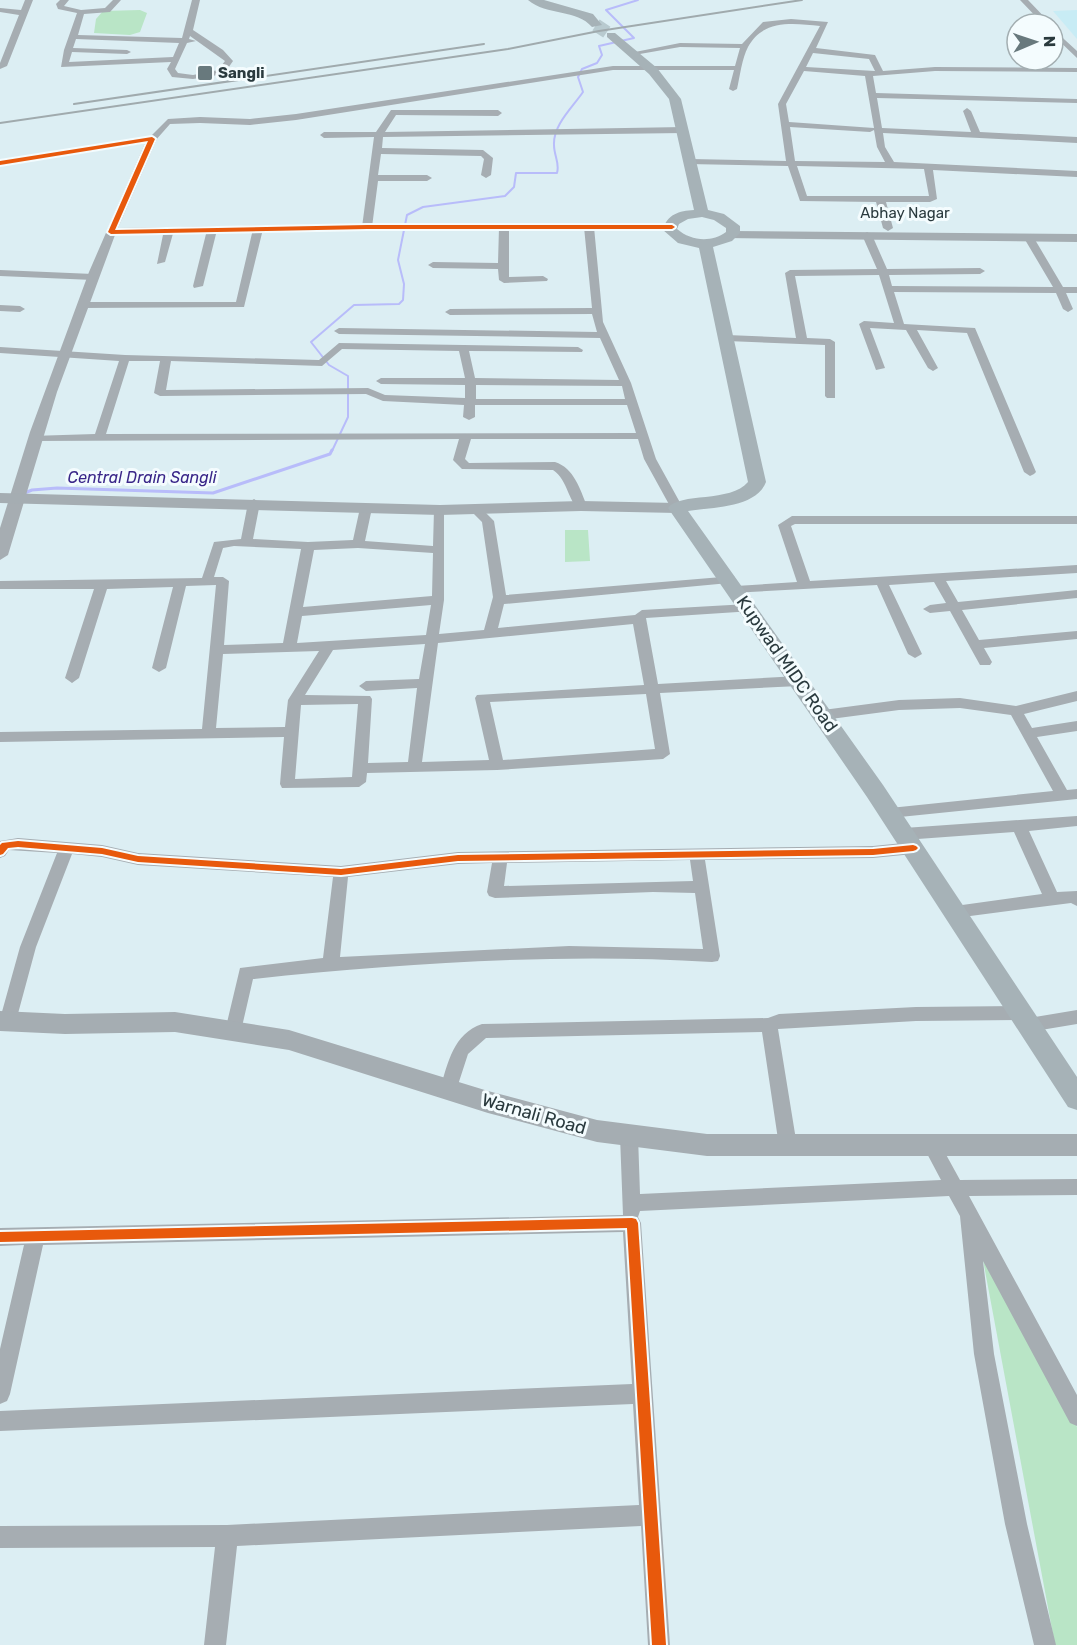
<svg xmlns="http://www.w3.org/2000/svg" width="1077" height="1645" font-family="Rubik,sans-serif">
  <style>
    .built { fill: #c8ecf5 }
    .green { fill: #b9e5c6 }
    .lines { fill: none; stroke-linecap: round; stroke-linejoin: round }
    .stream-far1 { stroke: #b8bcfa; stroke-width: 2 }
    .stream { stroke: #b8bcfa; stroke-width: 3 }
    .primary-tunnel { stroke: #b8cacf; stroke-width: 13; stroke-dasharray: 13 6; stroke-linecap: butt }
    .minor { fill: #a6adb2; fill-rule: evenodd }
    .tertiary { fill: #a6adb2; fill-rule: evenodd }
    .secondary { fill: #a5adb2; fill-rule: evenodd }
    .primary { fill: #a6b2b7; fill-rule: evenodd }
    .rail { stroke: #a0aaad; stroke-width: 2 }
    .cycleway-casing { stroke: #f4fcfe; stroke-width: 4 }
    .cycleway { fill: #e8590c; fill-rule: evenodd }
    .poi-dot { fill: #68797d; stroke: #f4fcfe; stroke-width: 2 }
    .labels { text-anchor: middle; stroke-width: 6; stroke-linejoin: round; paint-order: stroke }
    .far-poi-label { font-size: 15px; font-weight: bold; fill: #2a3a3e; stroke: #f4fcfe; text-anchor: start }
    .far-street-label { font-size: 15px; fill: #2a3a3e; stroke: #f4fcfe }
    .far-water-label { font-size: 16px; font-style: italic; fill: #3a2789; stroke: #f4fcfe }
    .street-label { font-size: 18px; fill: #2a3a3e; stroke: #f4fcfe }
  </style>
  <rect width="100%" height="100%" fill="#dceef3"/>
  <path class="built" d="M1077,10v29l-24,-28z"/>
  <path class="green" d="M140,10l7,3 -7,19 -10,3 -36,-2 2,-14 7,-8z
    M565,530h23l2,31 -25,1z
    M980,1244l97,183v218h-22z"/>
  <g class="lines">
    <path class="stream-far1" d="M332,451l16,-34v-41l-19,-11 -18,-23 43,-37 45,-1 4,-4 1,-16 -6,-24 9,-45 16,-8 82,-11 9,-9 2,-14h41c3,-10 -3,-17 -3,-28 -1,-20 18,-37 29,-53l-5,-15 4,-8 15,-6 5,-8 -3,-9 35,-8 -28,-28 32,-10"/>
    <path class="stream" d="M22,494l10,-4 25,-2 156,5 117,-39 2,-4"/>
    <path class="primary-tunnel" d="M596,25l15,10"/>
    <path class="minor" d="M25,0h8l-26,66 -7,3v-6l19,-48 -19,-3v-4l21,2z
      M60,0h9l-5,6 17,4 24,-2 8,-8h8l-11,12 -26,2 -6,21 104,3 10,-38h8l-7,30 30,20 10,11 -9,13 -31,5 -21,-2 -5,-8 4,-7 -110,5 3,-17 13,-37 -19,-4 -2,-5zM190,36l35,25 -7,9 -25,5 -15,-2 -3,-4 12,-26 9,-2 -7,-2zM76,39l103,4 -6,14 -104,5 3,-10 55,2 4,-2 -4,-2 -54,-2z
      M1020,0h8l23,24h-8z
      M791,19l37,3 -12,26 59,7 8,16 52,-4 142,1v4l-142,-1 -62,5 3,17 201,6v4l-200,-5 5,30 89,4 -8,-21 4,-3 4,3 9,21 97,5v6l-194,-10 2,14 9,15 183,9v6l-144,-7 4,29 -7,3h-44l7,26 -5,3 -5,-3 -7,-26 -76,-1 -12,-35 -100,-2 -1,-2 4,-3 95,2 -8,-57 42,-78c-27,-3 -57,-7 -72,21 -6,11 -8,29 -11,42l-4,2 -4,-2 5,-19h-121l-317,50 -46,5 -50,-2 -30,1 -15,17 -7,-2 20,-20 32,-2 50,2 46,-5 317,-48h122l5,-18 -60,-1 -46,8 -4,-2 50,-10 62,1 21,-22zM813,53l56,6 6,12 -69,-4zM804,71l61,5 9,52 -85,-6 -3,-18zM790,127l80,5 4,-2 3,17 8,15 -90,-1zM797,166l127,3 5,27h-122z
      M1053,29l24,22v7l-24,-23z
      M391,110h107l4,3 -4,3 -102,-1 -11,17 299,-5 4,3 -4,3 -301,4 -1,11 101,2 10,8 -2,17 -5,3 -5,-3 3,-16 -3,-3 -100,-2 -3,21h49l5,3 -5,3h-49l-6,46 -5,3 -5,-3 12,-90 -50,1 -4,-3 4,-3h52z
      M589,224l5,3 9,95 28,61 25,76 27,49 -2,3h-8l-2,-3 -27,-49 -6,-20h-167l-6,20 4,4 86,-1c19,6 25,27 32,44l-6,4c-12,-4 -13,-31 -28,-40l-91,-1 -9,-9 6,-21 -424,2 -4,-1v-4l64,-2 24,-73 -119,-8v-6l125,8 194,5 20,-17 239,4 5,3 -1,2 -113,-1 6,27 144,2 -19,-42 -261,-4 -5,-3 5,-3 258,4 -5,-18 -142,1 -5,-3 5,-3 142,-1 -8,-81zM342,349l117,2 6,27h-84l-5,3 5,3 84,1v13l-80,-3 -17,-7 -202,2 5,-29 151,5zM129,361h31l-6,32 6,3 206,-2 17,7 81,4 -1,12 6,3 6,-3v-12h152l9,28 -530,1zM476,385l146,1 3,13h-149z
      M504,225l5,3v49l34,-1 5,3 -1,2 -43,2 -5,-3 -1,-11 -65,-1 -5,-3 5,-3 65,1 1,-35z
      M258,226l5,3 -19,78 -162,1 -5,-3 5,-3h154l17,-73z
      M169,227l5,3 -9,32 -8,2 7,-34z
      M212,227l5,3 -14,56 -9,2 -1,-2 14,-56z
      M867,232l5,3 15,34 93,-1 5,3 -5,3 -91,1 3,11 161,1 -29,-49 5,-3 5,3 29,49h14v6h-11l7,16 -5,3 -5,-3 -7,-16 -162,-1 10,32 71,4 61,144 -2,2 -4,2 -6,-4 -57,-139 -50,-3 21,38 -5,3 -5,-3 -22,-38 -36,-2 15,40 -9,2 -17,-46 5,-3 30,2 -15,-48 -84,1 12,62 23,1 5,3v56h-8l-2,-2v-51l-98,-4 -5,-3 5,-3 69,3 -11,-65 5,-3 87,-1 -15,-34z
      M0,270l93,4 5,3 -5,3 -93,-4z
      M0,305l20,1 5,3 -5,3 -20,-1z
      M254,499l6,4 -7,36 55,3 45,-2 7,-32 6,-4 6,4 -7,33 68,5 1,-36 6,-4 4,1v93l-5,34 45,-4 9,-33 -11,-75 -13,-13 6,-4 4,1 15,15 12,74 228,-19 1,3 -6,4 -225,21 -6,24 137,-13 7,-5 106,-6 5,1 2,3 -2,3 -107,7 12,66 141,-8 7,5 -7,5 -139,7 10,61 -7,5 -166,11 -130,3 -1,9 -7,5 -77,1 -2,-4 4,-47 -284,5v-10l202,-3 14,-144 -30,1 -20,82 -7,4 -7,-4 21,-81 -66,2 -28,89 -7,5 -7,-5 29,-89h-94v-8l202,-3 12,-36 27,-3 7,-36zM234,546l67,3 -18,94 -59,2 5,-64 -6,-4h-9l9,-29zM358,548l75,5 -1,43 -129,11 11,-57zM431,605l-5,30 -129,8 5,-27zM633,624l11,61 -167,10 -2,3 14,62 -67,2 16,-119zM425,644l-6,35 -53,2 -7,5 7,5 51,-3 -9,74 -40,1 4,-64 -2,-3 -65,-1 28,-45zM319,651l-31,49 -3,27 -69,1 7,-74zM646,694l9,55 -152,11 -13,-58zM358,704l-6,73 -57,2 6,-74z
      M792,516h285v8h-282l-4,2 19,55 267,-16v8l-131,8 12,21 119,-12v8l-115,12 17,30 98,-9v8l-93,9 8,14 -2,3h-10l-30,-54 -20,2 -7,-4 7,-4 16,-2 -12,-21 -45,3 33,69 -7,4 -7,-4 -31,-69 -146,8 -1,-3 1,-3 5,-1 61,-4 -19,-57z
      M1077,691v10l-53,13 8,14 45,-7v10l-40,6 30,53 10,-1v10l-187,19 -7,-5 7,-5 163,-17 -42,-76 -51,-7 -61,2 -76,10 -7,-5 7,-5 76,-10 61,-2 56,8z
      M1077,816v10l-48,5 28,61 20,-1v15l-6,-3 -116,15 -6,-2 -2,-4 2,-4 6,-2 87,-12 -28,-62 -110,8 -8,-6 8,-6z
      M18,838l84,7 36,8 203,13 117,-14 415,-6 40,-4 5,2 3,4 -3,4 -5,2 -40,4 -168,2 15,96 -2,5 -6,1c-153,-9 -307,1 -459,17l-12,52 -2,5 -6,2 -6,-2 -2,-5 15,-63 83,-10 10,-81 -195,-12 -36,-8 -30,-3 -36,93 -20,74 -2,5 -6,2 -6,-2 -2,-7 20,-72 37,-94 -48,-3 -4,6 -5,2v-17zM690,860l3,21 -189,5 3,-23zM492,863l-5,29 2,4 6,2 158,-6 42,1 8,56 -134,-3 -229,11 8,-80 110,-13z
      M1021,1006l6,2 2,5 -2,5 -6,2 -105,1 -138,8 19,117 -3,6 -6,2 -6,-2 -3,-6 -17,-114 -276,6 -18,16 -13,40 -6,2 -6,-2 -3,-5c8,-26 13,-55 42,-65l286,-6 11,-4 137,-7z
      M1077,1010v14l-48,8 -6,-2 -2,-5 2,-5 6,-2z
      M629,1128l6,2 3,6 2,58 301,-14 -18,-34 3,-6 6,-2 6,2 22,40 117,-1v16l-108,1 108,199v31l-7,-3 -87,-162 11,93 33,170 29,121h-22l-29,-121 -31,-170 -14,-138 -11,-20 -309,15 -2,6 3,6 29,422h-22l-7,-119 -404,20 -11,99h-22l11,-98 -215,1v-22l227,-1 412,-20 -6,-101 -633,27v-20l632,-27 -9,-152 -580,13 -33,149 -3,7 -7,3v-55l24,-104 -24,1v-18l623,-13 -3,-79 3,-6z"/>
    <path class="tertiary" d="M152,136l5,3 -39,89 249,-4h305l6,3 -6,3h-305l-252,5 -58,157 -49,163 -8,5v-32l30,-96 59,-160 56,-129 -145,23v-6z"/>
    <path class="secondary" d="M731,231l346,3v8l-351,-4v-6z
      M0,493l440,12 141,-4 96,2 8,5 -8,5 -96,-2 -141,4 -440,-12z
      M0,1011l65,3 110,-2 114,18 199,61 109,29 110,14h370v22h-370l-110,-14 -109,-29 -199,-63 -114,-18 -110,2 -65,-3z"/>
    <path class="primary" d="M528,0h16l49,14 9,11 -10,2c-15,-18 -45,-11 -64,-27z
      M607,33h8l42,35 24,31 27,111 16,4 16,12v7l-8,8 -19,6 53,235c-10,26 -54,25 -78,29l195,274 194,292v33l-9,-3 -201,-310 -199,-289c11,-16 63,-5 80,-26l-49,-234 -21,-5 -15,-13c4,-16 16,-19 31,-20l-25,-111 -20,-25 -42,-37zM702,217l12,3 12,8v4c-15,11 -35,9 -49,-3l2,-5 9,-5z"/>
    <path class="rail" d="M74,104l410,-60
      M0,123l508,-74 91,-18 203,-31"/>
    <g class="cycleway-casing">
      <path id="cycleway" d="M152,137l3,2 -40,91 252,-5h305l3,2 -3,2h-305l-256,5 -3,-2 40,-91 -148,24v-4z
        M18,841l84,7 36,8 203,13 117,-14 415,-6 40,-4 3,1 2,2 -2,2 -3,1 -40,4 -415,6 -117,14 -203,-13 -36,-8 -84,-7 -10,1 -5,6 -3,1v-10l2,-2z
        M632,1218l4,1 2,4 28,422h-14l-25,-417 -627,14v-10z"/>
    </g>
    <use href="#cycleway" class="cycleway"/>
  </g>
  <rect class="poi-dot" x="197" y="65" width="16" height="16" rx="3"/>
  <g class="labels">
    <g class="far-poi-label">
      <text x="218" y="78">Sangli</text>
    </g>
    <g class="far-street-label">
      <text x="905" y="218">Abhay Nagar</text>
    </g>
    <g class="far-water-label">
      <text x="142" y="483">Central Drain Sangli</text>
    </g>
    <g class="street-label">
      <text transform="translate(787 664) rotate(55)" y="6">Kupwad MIDC Road</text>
      <text transform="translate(534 1114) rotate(16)" y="6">Warnali Road</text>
    </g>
  </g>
  <g transform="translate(1035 42) rotate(88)"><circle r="28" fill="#f4fcfe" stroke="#a3aeb1" stroke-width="1.5"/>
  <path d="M0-4.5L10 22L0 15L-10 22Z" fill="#68797d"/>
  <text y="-9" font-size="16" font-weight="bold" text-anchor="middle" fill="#2a3a3e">N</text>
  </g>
</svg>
